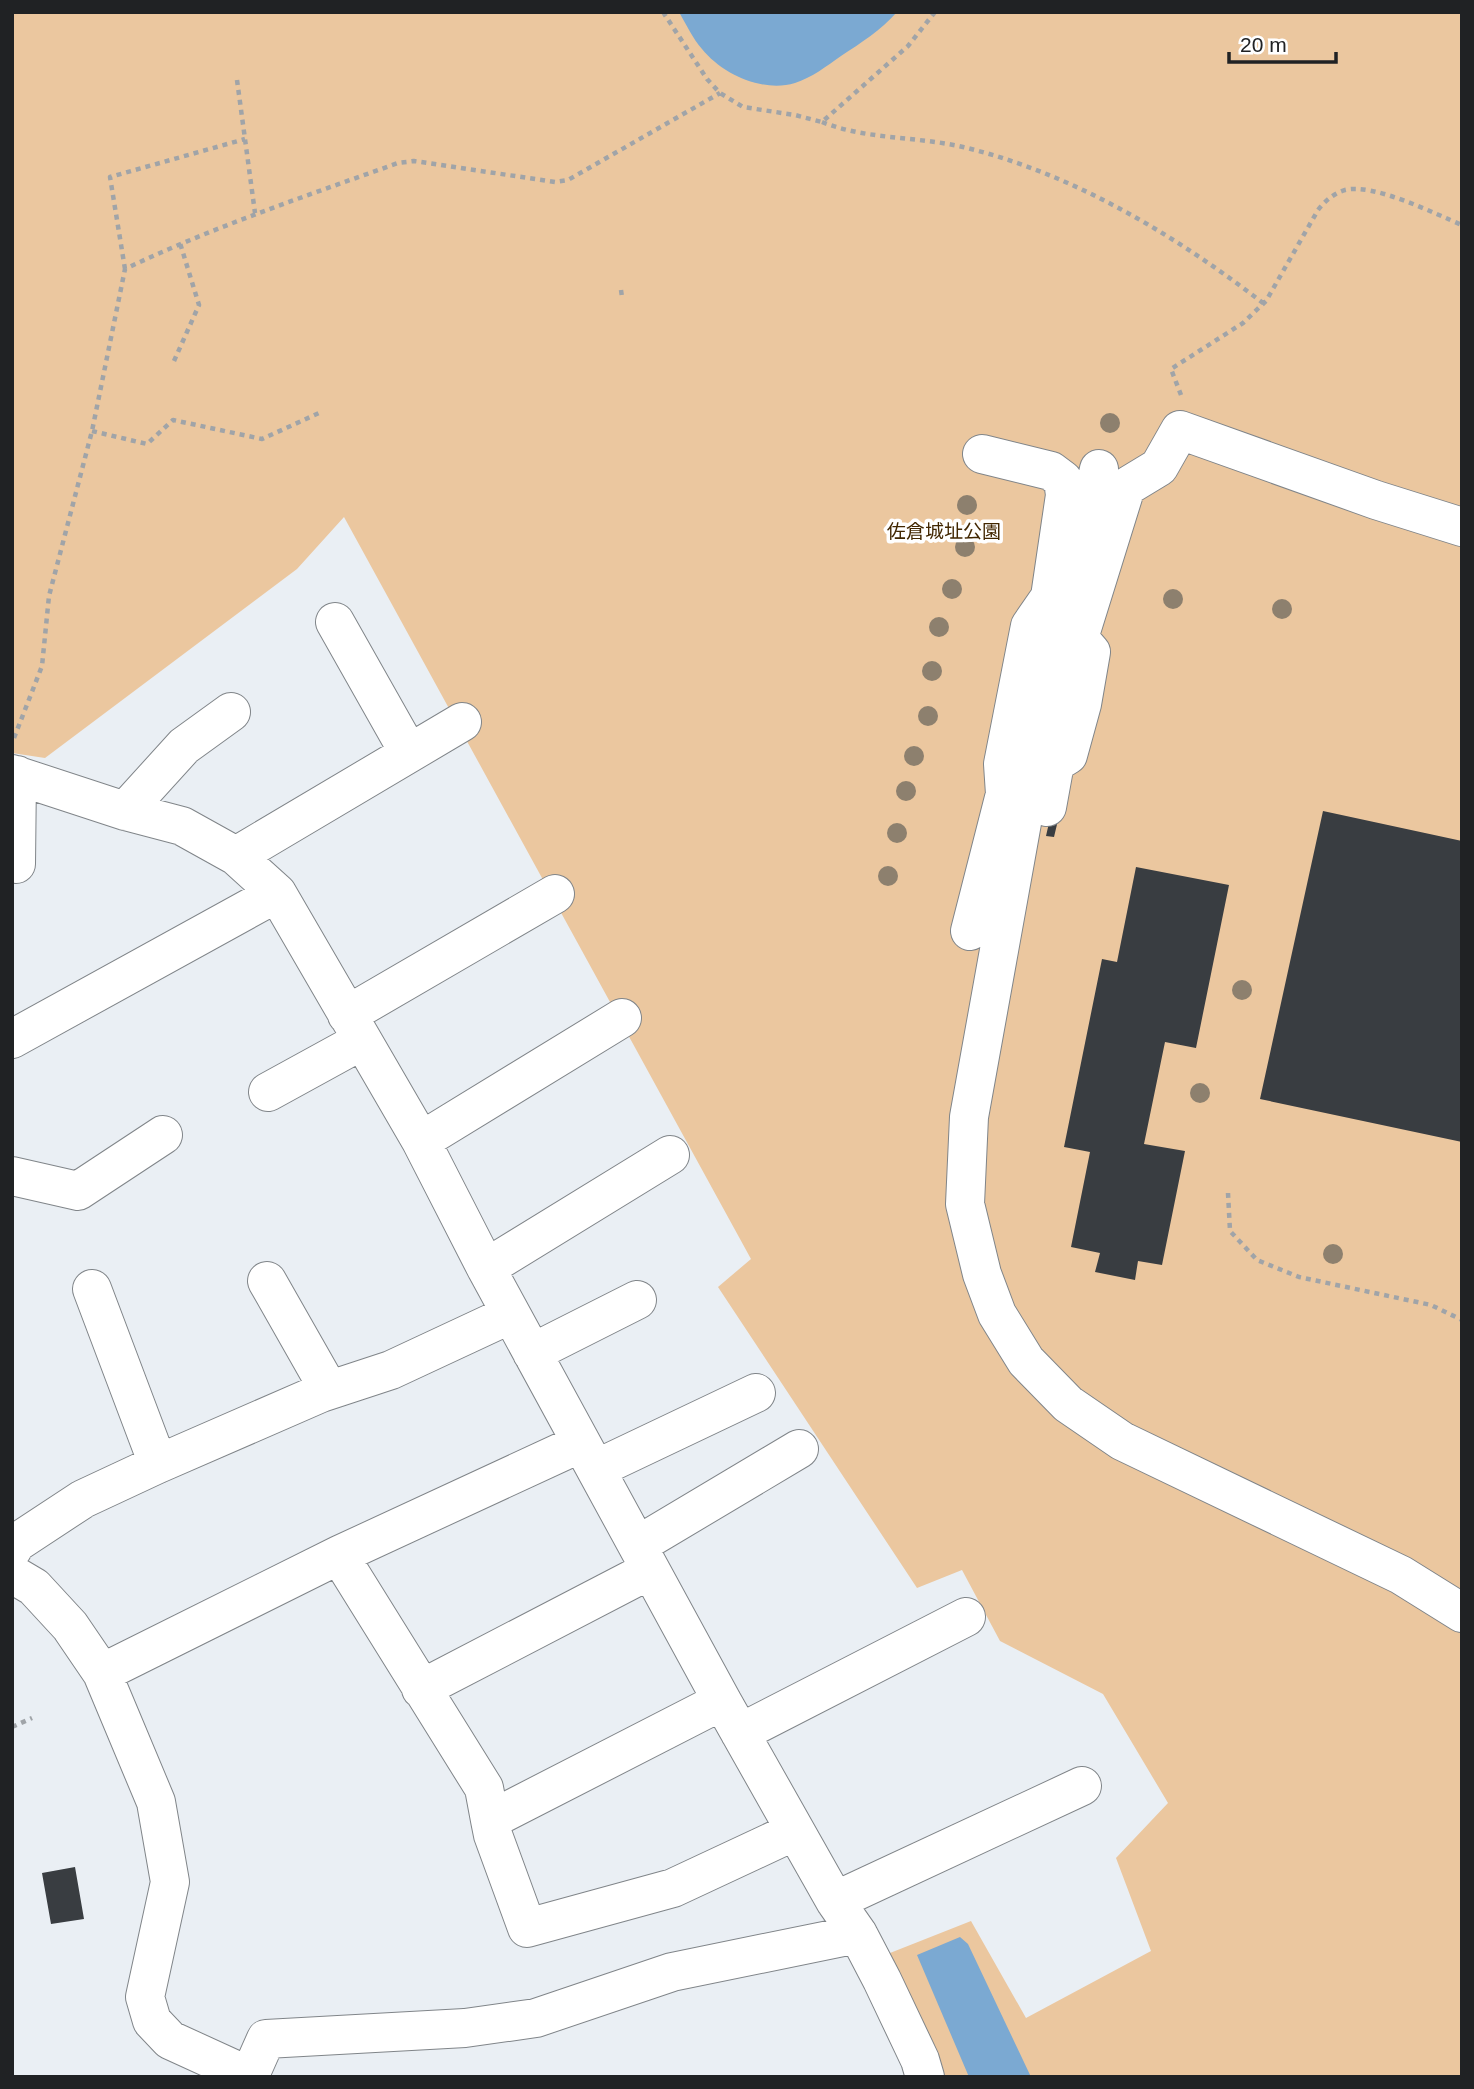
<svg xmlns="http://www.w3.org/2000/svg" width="1474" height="2089" font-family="Arial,'Noto Sans JP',sans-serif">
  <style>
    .green { fill: #ebc79f }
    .water { fill: #7ba9d2 }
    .building { fill: #393d41 }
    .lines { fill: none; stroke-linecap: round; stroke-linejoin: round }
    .minor-casing { stroke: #808589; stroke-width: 40 }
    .path { stroke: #a0a4a8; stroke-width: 4.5; stroke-dasharray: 5 5; stroke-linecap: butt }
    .minor { stroke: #fff; stroke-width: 38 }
    .tree { fill: #8d806e }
    .labels { text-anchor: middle; stroke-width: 7; stroke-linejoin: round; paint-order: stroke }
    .park-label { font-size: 19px; fill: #412600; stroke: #fff }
  </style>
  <rect width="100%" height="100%" fill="#eaeff4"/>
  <path class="green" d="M12,12h1450v2065h-522l-50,-124 81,-32 55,97 125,-67 -35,-93 52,-55 -65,-109 -103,-53 -38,-71 -45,18 -199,-301 33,-28 -407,-742 -47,52 -252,189 -33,-5z"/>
  <path class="water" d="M679,12h218c-16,18 -36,31 -56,44 -14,10 -30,22 -46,27 -32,10 -73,-9 -93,-34 -9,-10 -16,-25 -23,-37z
    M960,1937l8,7 63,133h-62l-52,-122z"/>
  <path class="building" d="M1323,811l139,30v301l-202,-43z
    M1051,814l8,2 -5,21 -8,-1z
    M1136,867l93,18 -33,163 -31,-6 -21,102 41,7 -23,114 -24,-4 -3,19 -40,-8 5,-19 -29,-6 19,-95 -26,-5 38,-188 15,3z
    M75,1867l9,52 -33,5 -9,-51z"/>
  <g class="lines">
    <g class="minor-casing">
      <path id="minor" d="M1099,469l-74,337 -56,311 -4,87 17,70 15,40 29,47 42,43 54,37 279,134 61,38
        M335,622l74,131
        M12,774l113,37 57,15 54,30 41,37 144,248 65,127 236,433 113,200 23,33 24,46 38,80 5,17
        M1047,807l8,-44 13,-8 14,-51 9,-52 -12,-14 47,-151 33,-20 21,-37 196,70 86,27
        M125,811l59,-65 47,-34
        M236,856l226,-134
        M16,864l1,-89
        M970,931l35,-137 -2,-30 27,-138 20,-29 15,-102 -2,-15 -12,-9 -69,-17
        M347,1015l208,-121
        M12,1039l265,-146
        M268,1092l93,-51
        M421,1141l201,-123
        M12,1176l66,15 85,-56
        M486,1268l184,-113
        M267,1281l62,109
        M92,1289l66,175
        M532,1353l105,-53
        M596,1469l160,-76
        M638,1545l161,-96
        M12,1550l4,-7 67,-44 75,-35 163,-71 70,-23 120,-56
        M339,1555l145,233 6,32
        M12,1574l22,13 36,39 32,47 54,129 14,80 -25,115 7,24 18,19 81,37
        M102,1673l237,-118 242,-112
        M421,1689l229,-119
        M722,1701l-232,119 3,15 34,93 146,-40 122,-57
        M740,1733l226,-116
        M835,1901l247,-115
        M250,2075l16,-36 199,-11 71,-10 136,-46 186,-38"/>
    </g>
    <path class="path" d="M663,12l44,67 13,14 23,14 52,8 27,7 86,-76 27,-34
      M237,80l18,133
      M822,122c45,18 94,14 141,25 109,26 212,88 300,156
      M125,269l-15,-92 135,-38
      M621,290l1,7
      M174,361l25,-56 -19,-62
      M1181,395l-10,-26 72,-46 23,-22 52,-91c7,-9 16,-17 27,-20 29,-7 88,23 117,35
      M92,431l55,13 26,-24 89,19 57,-26
      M14,738l28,-72 7,-70 43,-165 33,-162c88,-42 181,-73 273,-106l16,-2 141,21 13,-2 152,-87
      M1228,1193l2,38 27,29 42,17 132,28 31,15
      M12,1727l20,-9"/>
    <use href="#minor" class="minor"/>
  </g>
  <g class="tree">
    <circle cx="1110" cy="423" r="10"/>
    <circle cx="967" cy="505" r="10"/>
    <circle cx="965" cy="547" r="10"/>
    <circle cx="952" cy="589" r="10"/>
    <circle cx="1173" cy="599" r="10"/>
    <circle cx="1282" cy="609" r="10"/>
    <circle cx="939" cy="627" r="10"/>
    <circle cx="932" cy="671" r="10"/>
    <circle cx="928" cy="716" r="10"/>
    <circle cx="914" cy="756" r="10"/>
    <circle cx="906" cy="791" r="10"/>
    <circle cx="897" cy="833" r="10"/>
    <circle cx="888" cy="876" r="10"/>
    <circle cx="1242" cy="990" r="10"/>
    <circle cx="1200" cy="1093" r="10"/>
    <circle cx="1333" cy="1254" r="10"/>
  </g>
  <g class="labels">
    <g class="park-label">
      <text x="944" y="538">佐倉城址公園</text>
    </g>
  </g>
  <rect width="1474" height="2089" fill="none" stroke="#202224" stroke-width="28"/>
  <path d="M1229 52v10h107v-10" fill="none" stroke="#202224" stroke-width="3.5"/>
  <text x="1240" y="52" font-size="21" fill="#202224" stroke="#ffffff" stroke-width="5" paint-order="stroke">20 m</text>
</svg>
